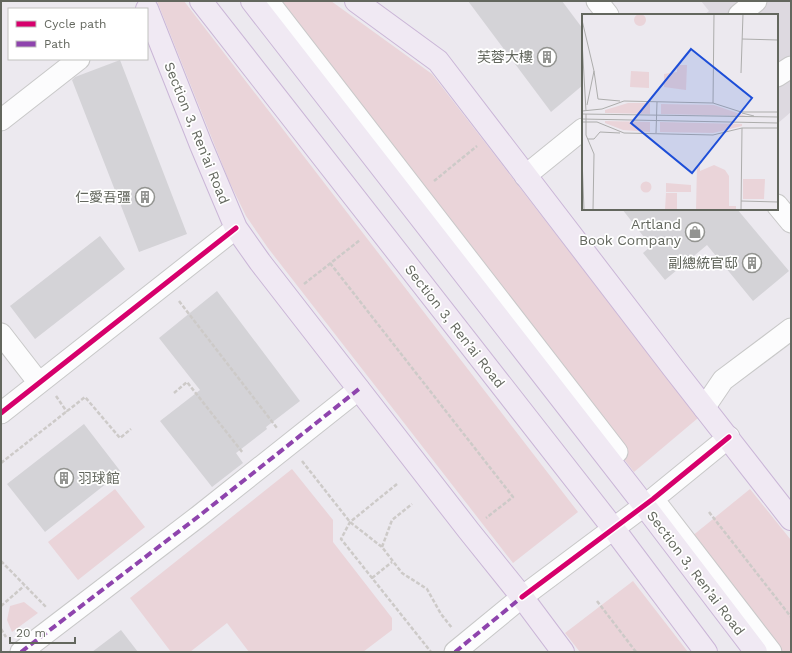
<svg xmlns="http://www.w3.org/2000/svg" width="792" height="653" font-family="'Work Sans','Noto Sans TC',sans-serif">
  <style>
    .education { fill: #ddd9e0 }
    .green { fill: #ead4d9 }
    .building { fill: #d4d3d7 }
    .lines { fill: none; stroke-linecap: round; stroke-linejoin: round }
    .minor-casing { stroke: #c8c8c8; stroke-width: 23 }
    .major-casing { stroke: #cab6d7; stroke-width: 24 }
    .path { stroke: #cdcac8; stroke-width: 2.5; stroke-dasharray: 4 2; stroke-linecap: butt }
    .minor { stroke: #fcfcfd; stroke-width: 21 }
    .major { stroke: #f0e9f3; stroke-width: 22 }
    .quiet { stroke: #8e44ad; stroke-width: 4; stroke-dasharray: 8 4; stroke-linecap: butt }
    .cycleway-casing { stroke: #fff; stroke-width: 8 }
    .cycleway { stroke: #d6006c; stroke-width: 5 }
    .labels { text-anchor: middle; stroke-width: 3.5; stroke-linejoin: round; paint-order: stroke }
    .poi-label { font-size: 14px; fill: #63675e; stroke: #fff; text-anchor: end }
    .street-label { font-size: 14px; fill: #63675e; stroke: #fff }
    .inset-road { fill: none; stroke: #adadac; stroke-width: 1 }
    .view { fill: #1d4ed8; fill-opacity: 0.15; stroke: #1d4ed8; stroke-width: 2 }
    .inset-edge { fill: none; stroke: #63675e; stroke-width: 2 }
  </style>
  <rect width="100%" height="100%" fill="#ece9ef"/>
  <path class="education" d="M701,1h90v111l-14,12v-109h-73l5,-4z"/>
  <path class="green" d="M157,1h27l394,511 -65,51 -245,-315 -22,-32 -17,-35z
    M267,1h64l101,73 266,344 -64,54z
    M292,469l41,51v22l59,76v12l-29,22h-114l-22,-29 -37,29h-19l-41,-54z
    M115,489l30,38 -67,53 -30,-38z
    M750,489l41,51v112h-19l-86,-111z
    M633,581l55,71h-108l-15,-19z
    M24,602l14,11 -26,19 -5,-12 3,-14z"/>
  <path class="building" d="M468,1h94l21,28v56l-32,27z
    M120,60l67,174 -48,18 -67,-172 3,-3z
    M622,209h115l52,62 -36,30 -46,-56 -42,35 -22,-27 8,-7z
    M100,236l25,33 -90,70 -25,-33z
    M217,291l83,110 -34,26 1,2 -31,24 7,10 -31,24 -52,-66 40,-31 -41,-52z
    M84,424l37,48 -76,60 -38,-48z
    M121,630l17,22h-46z"/>
  <g class="lines">
    <g class="minor-casing">
      <path id="minor" d="M268,1l349,451
        M597,1l11,14
        M739,15l17,-14
        M777,76l14,-9
        M1,120l78,-61
        M525,176l58,-47
        M777,205l14,17
        M1,334l38,49
        M704,408l19,-28 68,-51
        M1,413l235,-185
        M660,508l111,144
        M21,652l178,-136 160,-127
        M455,652l67,-55 131,-98 76,-62"/>
    </g>
    <g class="major-casing">
      <path id="major" d="M201,1l412,527 93,124
        M252,1l392,504 112,147
        M356,1l82,60 236,308 117,150
        M147,9l54,136 35,83 24,34 209,269 53,66 41,55"/>
    </g>
    <path class="path" d="M434,181l43,-35
      M330,263l183,234 -27,21
      M304,284l56,-44
      M179,301l98,127
      M174,393l13,-11 56,71
      M56,396l11,16
      M302,461l48,61 32,25 20,26 25,16 14,25 11,14
      M1,463l84,-66 35,41 11,-9
      M397,484l-47,38 -9,17 90,113
      M709,512l82,105
      M382,547l10,-27 20,-16
      M1,561l45,46
      M372,578l20,-16
      M597,601l39,51
      M1,606l23,-20
      M1,629l5,8"/>
    <use href="#minor" class="minor"/>
    <use href="#major" class="major"/>
    <path class="quiet" d="M21,652l178,-136 160,-127
      M455,652l67,-55"/>
    <g class="cycleway-casing">
      <path id="cycleway" d="M1,413l235,-185
        M522,597l131,-98 76,-62"/>
    </g>
    <use href="#cycleway" class="cycleway"/>
  </g>
  <defs>
    <g id="building-ring" transform="scale(1)"><circle r="9.5" fill="#fff" stroke="#939491" stroke-width="1.5"/><path d="M-4-6H4V6H1V3H-1V6H-4ZM-2.5-4.3h1.7v1.8h-1.7ZM.8-4.3h1.7v1.8H.8ZM-2.5-1h1.7V.8h-1.7ZM.8-1h1.7V.8H.8Z" fill="#939491"/></g>
    <g id="shop-ring" transform="scale(1)"><circle r="9.5" fill="#fff" stroke="#939491" stroke-width="1.5"/><path d="M-5-2.5h2.3a2.7 3.5 0 0 1 5.4 0H5L5.5 6h-11ZM-1.5-2.5h3a1.5 2.3 0 0 0-3 0Z" fill="#939491"/></g>
  </defs>
  <g fill-rule="evenodd">
    <use href="#building-ring" x="547" y="57"/>
    <use href="#building-ring" x="145" y="197"/>
    <use href="#shop-ring" x="695" y="232"/>
    <use href="#building-ring" x="752" y="263"/>
    <use href="#building-ring" x="64" y="478"/>
  </g>
  <g class="labels">
    <g class="poi-label">
      <text x="533" y="62">芙蓉大樓</text>
      <text x="131" y="202">仁愛吾彊</text>
      <text x="681" y="229">Artland<tspan x="681" dy="16">Book Company</tspan></text>
      <text x="738" y="268">副總統官邸</text>
      <text x="78" y="483" text-anchor="start">羽球館</text>
    </g>
    <g class="street-label">
      <text transform="translate(197 133) rotate(68)" y="5">Section 3, Ren’ai Road</text>
      <text transform="translate(455 326) rotate(52)" y="5">Section 3, Ren’ai Road</text>
      <text transform="translate(696 573) rotate(53)" y="5">Section 3, Ren’ai Road</text>
    </g>
  </g>
  <g transform="translate(582 14)">
    <rect width="196" height="196" fill="#ece9ef"/>
    <path d="M52 6a6 6 0 1 1 12 0a6 6 0 1 1-12 0ZM95,51h10l-1,25 -22,-3v-13l13,-2zM49,57l18,1v16l-19,-1zM46,89h22v11l-45,-1v-3zM79,90l53,1 32,11 -85,-2zM23,107l45,1v10l-27,-2 -18,-7zM78,108l82,2v2l-29,7 -53,-1zM115,151h3v6l14,-6 11,5 4,6v30h7v4h-40zM161,165h22l-1,20h-21zM58.5 173a5.5 5.5 0 1 1 11 0a5.5 5.5 0 1 1-11 0ZM84,169l25,2v7h-25zM84,179h11v17h-12z" fill="#ead4d9"/>
    <path class="inset-road" d="M0,6l12,51 -7,34M160,25l36,1M0,27l4,70M12,57l4,28 22,2M159,59l2,-59M131,89l1,-89M0,97l20,-2 22,-8 89,2 28,9h37M160,99l12,3M0,100l196,3M4,100v21l8,19 -1,56M0,105l196,4M0,108h15l27,11 89,2 29,-7h36M74,119l1,-31M6,125h6l6,-7 20,1M0,144l2,52M159,187l37,1M159,196l1,-82"/>
    <path class="view" d="M109,35l61,49 -60,75 -61,-50z"/>
    <rect width="196" height="196" class="inset-edge"/>
  </g>
  <rect width="792" height="653" fill="none" stroke="#63675e" stroke-width="4"/>
  <rect x="8" y="8" width="140" height="52" fill="#ffffff" stroke="#c1c2bf"/>
  <rect x="16" y="21" width="20" height="6" fill="#d6006c" stroke="#c1c2bf"/>
  <text x="44" y="28" font-size="12" fill="#63675e">Cycle path</text>
  <rect x="16" y="41" width="20" height="6" fill="#8e44ad" stroke="#c1c2bf"/>
  <text x="44" y="48" font-size="12" fill="#63675e">Path</text>
  <path d="M10 637v6h65v-6" fill="none" stroke="#63675e" stroke-width="2"/>
  <text x="16" y="637" font-size="12" fill="#63675e" stroke="#ffffff" stroke-width="3" paint-order="stroke">20 m</text>
</svg>
